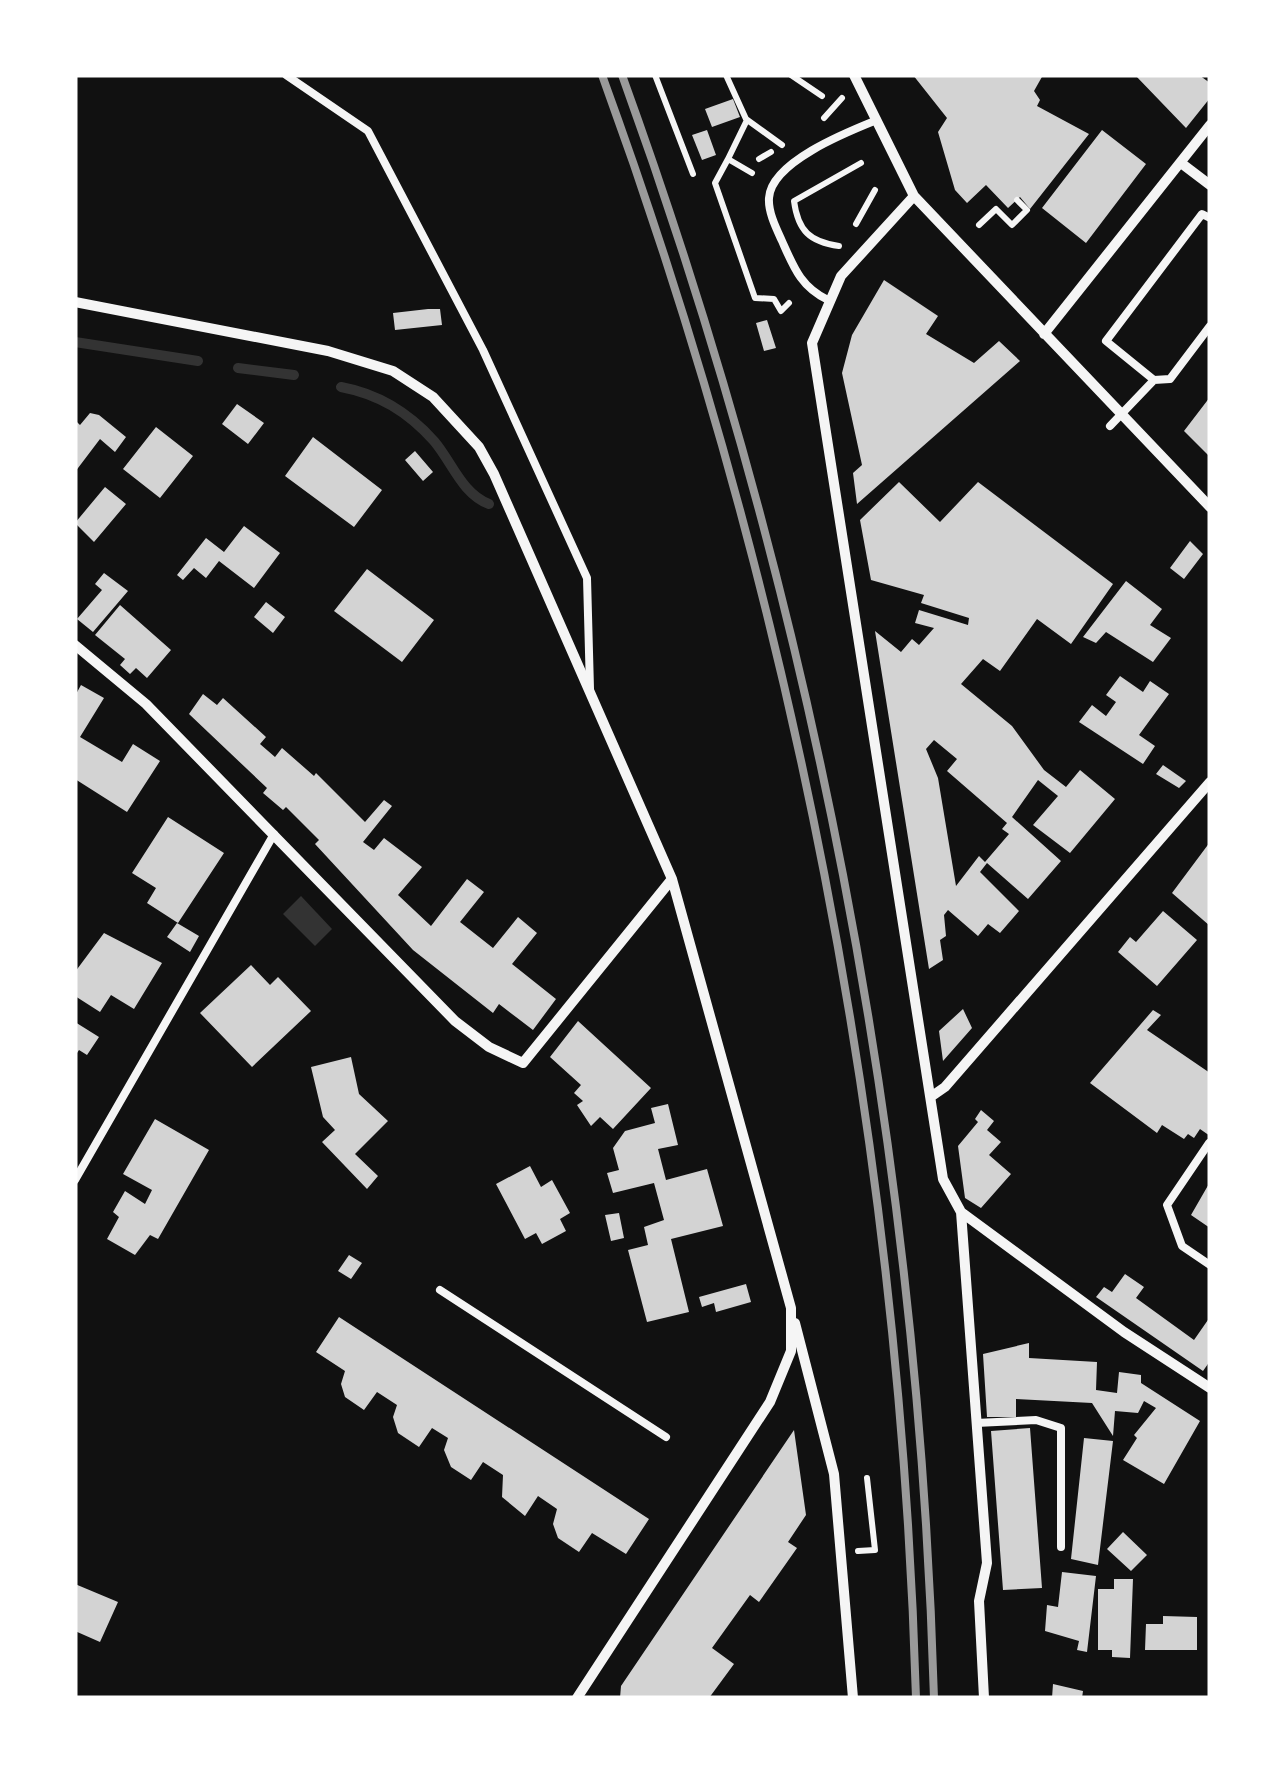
<svg xmlns="http://www.w3.org/2000/svg" width="1285" height="1773" font-family="Jost,sans-serif">
  <style>
    .water { fill: #333 }
    .lines { fill: none; stroke-linecap: round; stroke-linejoin: round }
    .stream { stroke: #333; stroke-width: 10 }
    .building { fill: #d3d3d3; fill-rule: evenodd }
    .path { stroke: #f5f5f5; stroke-width: 6 }
    .service { stroke: #f5f5f5; stroke-width: 8 }
    .minor { stroke: #f5f5f5; stroke-width: 10 }
    .rail { stroke: #9a9a9a; stroke-width: 8 }
  </style>
  <rect width="100%" height="100%" fill="#111"/>
  <path class="water" d="M301,896l31,33 -17,17 -32,-32z"/>
  <g class="lines">
    <path class="stream" d="M75,342l123,19
      M238,368l56,7
      M341,387c38,7 67,25 93,54 18,21 28,53 55,63"/>
  </g>
  <path class="building" d="M913,75h130l-9,16 6,9 -3,6 52,28 -59,75 -10,-12 -12,11 -22,-23 -19,18 -12,-13 -17,-58 9,-14z
    M1135,75h64l11,8v15l-24,30z
    M733,99l7,18 -28,10 -7,-18z
    M707,130l9,25 -14,5 -10,-25z
    M1102,130l44,34 -60,79 -44,-35z
    M884,280l54,36 -12,18 48,29 25,-22 21,20 -163,143 -4,-31 9,-8 -20,-92 10,-38z
    M428,309h12l2,16 -47,5 -2,-17z
    M767,320l9,28 -12,3 -8,-28z
    M1210,397v60l-26,-26z
    M237,404l27,19 -16,21 -26,-20z
    M90,413l9,2 27,22 -11,15 -15,-13 -25,33v-52l5,5z
    M156,427l37,29 -33,42 -37,-29z
    M313,437l69,53 -28,37 -69,-51z
    M415,451l18,21 -10,9 -18,-21z
    M899,482l41,40 38,-40 135,102 -42,60 -34,-25 -37,52 -17,-12 -22,25 51,42 32,44 22,17 14,-17 35,29 -45,54 -37,-28 25,-29 -20,-16 -26,37 49,44 -33,38 -41,-36 -7,9 39,39 -19,22 -12,-9 -10,12 -30,-26 -4,5 2,21 -6,4 3,20 -14,9 -54,-338 26,21 11,-13 7,6 15,-17 -19,-5 4,-13 49,15 1,-7 -48,-15 3,-8 -53,-15 -11,-60zM934,740l23,19 -10,12 60,52 -5,6 7,5 -24,28 -6,-6 -23,30 -18,-108 -12,-29z
    M105,487l21,17 -32,38 -19,-19z
    M244,526l36,27 -26,35 -35,-27 -13,17 -12,-10 -11,12 -6,-5 29,-37 18,14z
    M1190,541l13,13 -19,25 -14,-11z
    M367,569l67,51 -32,42 -68,-51z
    M104,573l24,18 -35,41 -16,-13 25,-29 -7,-6z
    M1126,581l36,28 -12,16 21,13 -18,24 -47,-30 -10,11 -13,-6z
    M266,602l19,15 -12,16 -19,-16z
    M120,605l51,45 -24,28 -11,-10 -6,6 -10,-9 5,-6 -30,-24z
    M1120,676l23,16 7,-11 19,13 -30,41 16,11 -12,18 -64,-42 13,-17 14,11 10,-14 -10,-7z
    M81,685l23,13 -24,39 42,25 11,-18 27,17 -33,51 -52,-33v-83z
    M203,694l14,11 6,-7 43,39 -6,7 15,13 7,-9 32,28 2,-3 49,49 19,-22 8,6 -29,36 11,8 10,-12 38,29 -24,28 33,31 36,-47 17,13 -24,30 33,26 25,-31 19,16 -25,31 44,35 -23,31 -34,-26 -6,9 -80,-63 -98,-106 4,-4 -33,-33 -3,3 -20,-17 4,-5 -78,-74z
    M1163,765l23,16 -7,7 -23,-14z
    M168,817l56,36 -46,70 -31,-20 9,-15 -24,-15z
    M1210,842v84l-38,-33z
    M1163,911l34,29 -40,46 -39,-34 12,-15 6,5z
    M177,923l22,13 -9,16 -23,-15z
    M104,933l58,30 -28,46 -23,-14 -11,17 -25,-16v-24z
    M251,965l19,20 8,-8 33,34 -59,56 -52,-54z
    M963,1009l9,19 -29,33 -4,-30z
    M1153,1010l8,5 -14,15 63,43v63l-10,-7 -6,9 -6,-4 -4,5 -22,-14 -5,8 -67,-50z
    M578,1021l73,67 -38,41 -13,-12 -9,9 -14,-21 6,-4 -9,-8 7,-8 -31,-28z
    M75,1022l24,15 -12,18 -8,-5 -4,6z
    M351,1057l8,37 29,27 -33,33 23,22 -11,13 -45,-47 13,-12 -12,-13 -12,-50z
    M668,1104l10,41 -20,4 8,31 41,-11 16,57 -52,13 18,73 -42,10 -19,-72 20,-5 -4,-18 20,-7 -10,-37 -41,10 -6,-20 12,-3 -6,-22 12,-17 30,-8 -4,-15z
    M981,1110l13,11 -7,9 14,12 -12,13 22,19 -30,34 -16,-10 -7,-52 20,-24 -3,-3z
    M155,1119l54,31 -51,89 -8,-4 -15,20 -28,-16 12,-22 -6,-5 12,-21 20,13 7,-14 -29,-16z
    M530,1166l11,21 11,-7 18,33 -10,6 6,12 -24,13 -6,-11 -11,6 -29,-55z
    M1210,1182v46l-19,-13z
    M619,1213l5,25 -13,3 -6,-26z
    M349,1255l13,8 -11,16 -13,-8z
    M1125,1274l19,13 -8,11 58,42 16,-23v44l-7,10 -107,-74 8,-10 8,5z
    M746,1284l5,18 -35,10 -2,-9 -12,4 -3,-10z
    M339,1317l310,202 -23,35 -34,-21 -13,19 -21,-14 -5,-14 4,-15 -19,-13 -13,20 -23,-19 1,-22 -20,-13 -12,18 -20,-13 -7,-17 4,-12 -16,-10 -13,19 -21,-14 -5,-16 4,-12 -20,-13 -13,18 -19,-13 -4,-13 4,-13 -29,-19z
    M1029,1343v15l68,4 -1,28 21,3 2,-21 22,3v8l59,38 -36,63 -41,-24 14,-22 -3,-3 22,-27 -12,-7 -6,12 -23,-2 -2,25 -21,-33 -76,-4v18h-29l-4,-63z
    M1030,1428l12,160 -39,2 -12,-159z
    M794,1430l12,85 -18,27 9,6 -38,54 -9,-7 -38,53 22,16 -25,34h-89l1,-12z
    M1084,1438l29,3 -15,124 -27,-6z
    M1123,1532l24,23 -16,16 -24,-22z
    M1062,1572l34,4 -9,76 -10,-2 2,-9 -34,-10 2,-26 11,2z
    M1114,1579h19l-3,79 -18,-1v-7h-14v-61h16z
    M75,1584l43,18 -18,40 -25,-11z
    M1163,1616l34,1v33h-52l1,-26h17z
    M1053,1684l30,7 -1,7h-30z"/>
  <g class="lines">
    <path class="path" d="M655,75l38,99
      M726,75l20,44 36,26
      M791,75l31,21
      M824,118l18,-20
      M747,120l-19,39 24,14
      M728,159l-13,24 40,115 19,1 7,12 8,-8
      M759,159l12,-7
      M856,224l19,-34
      M979,225l17,-16 16,16 15,-15 -10,-10
      M839,246c-29,-4 -41,-15 -45,-45l67,-38
      M858,1551l17,-1 -8,-72"/>
    <path class="service" d="M286,75l82,56 115,219 104,228 3,111
      M828,300c-27,-13 -34,-32 -46,-59 -6,-13 -14,-29 -13,-43 2,-36 78,-66 108,-78
      M1154,380l-48,-39 96,-127 8,4
      M1110,426l44,-46 16,-1 40,-53
      M1209,1143l-42,62 15,41 28,19
      M75,1180l199,-346
      M440,1290l226,147
      M976,1423l60,-3 25,8v119"/>
    <path class="minor" d="M854,75l60,121 296,311
      M1181,163l29,22
      M914,196l-73,80 -29,67 131,836 18,33 26,351 -8,38 5,97
      M75,302l253,49 65,20 40,26 46,50 15,27 178,405 119,429v43l-21,51 -193,296
      M1044,334l166,-209
      M75,645l71,59 309,317 34,26 34,16 149,-184
      M932,1096l13,-9 265,-305
      M961,1212l163,120 86,56
      M795,1323l39,151 19,224"/>
    <path class="rail" d="M602,75c190,520 298,1069 314,1623
      M622,75c189,521 296,1069 312,1623"/>
  </g>
  <rect width="1285" height="1773" fill="none" stroke="#ffffff" stroke-width="155"/>
</svg>
